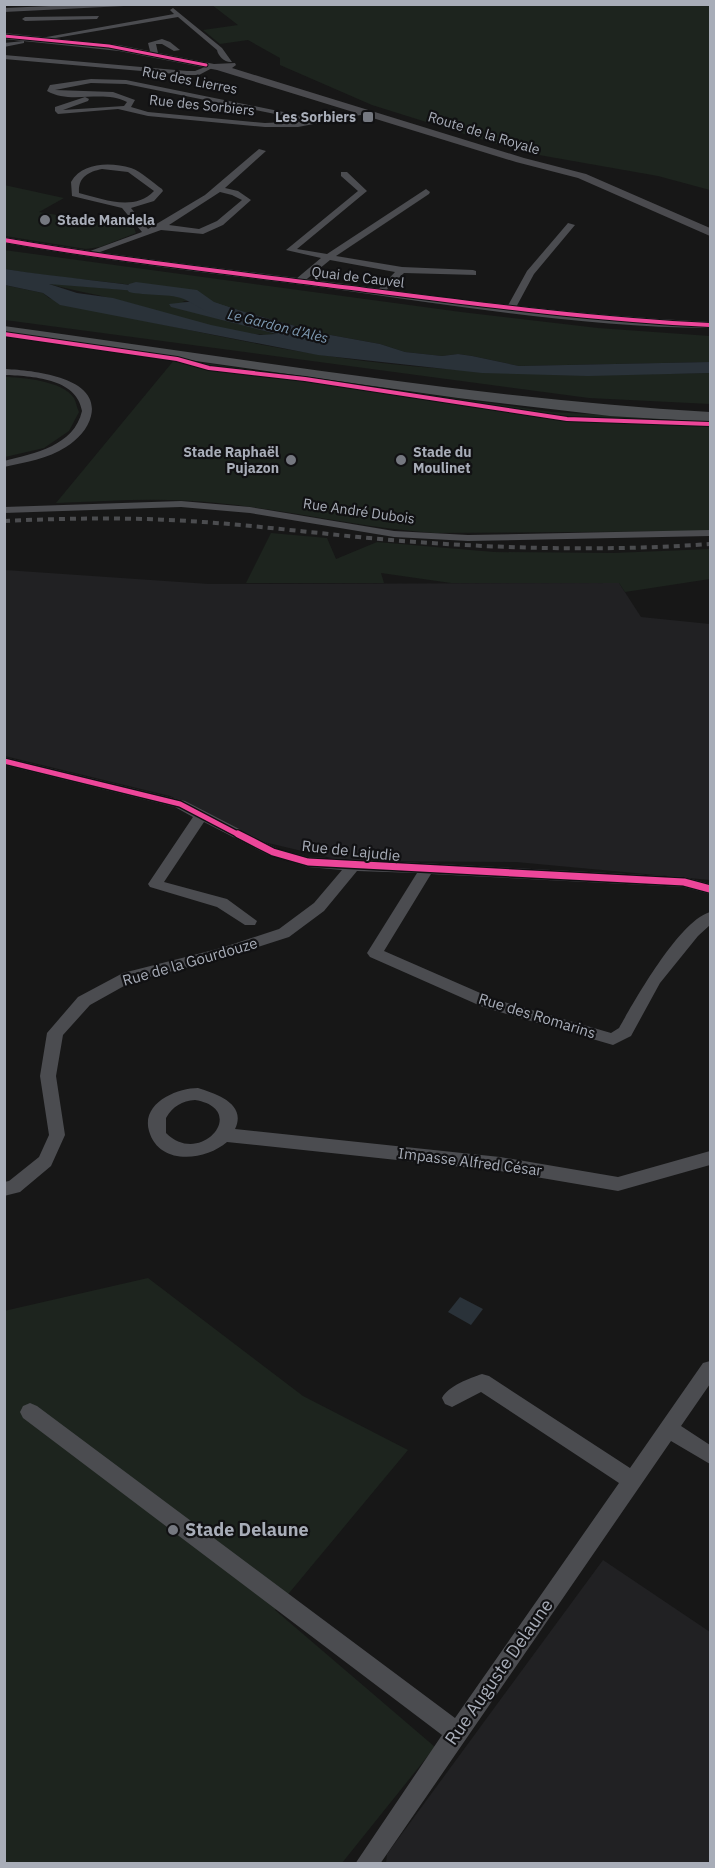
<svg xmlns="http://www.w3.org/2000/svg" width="715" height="1868" font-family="'IBM Plex Sans',sans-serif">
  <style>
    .built { fill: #212123 }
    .green { fill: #1d241e }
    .water { fill: #2a3239 }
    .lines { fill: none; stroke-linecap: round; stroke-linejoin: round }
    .river { fill: #2a3239; fill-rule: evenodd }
    .minor { fill: #4b4c50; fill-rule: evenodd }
    .tertiary { fill: #4b4c50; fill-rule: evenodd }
    .secondary { fill: #4a4a4e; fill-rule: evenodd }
    .primary { fill: #4d4f52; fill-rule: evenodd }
    .rail { stroke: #4b4c4f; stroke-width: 4; stroke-dasharray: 6 5; stroke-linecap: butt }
    .cycleway-far3-casing { stroke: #111113; stroke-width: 5 }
    .cycleway-far2-casing { stroke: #111113; stroke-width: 6 }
    .cycleway-far1-casing { stroke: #111113; stroke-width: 8 }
    .cycleway-casing { stroke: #111113; stroke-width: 10 }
    .cycleway-far3 { stroke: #ed469a; stroke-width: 3 }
    .cycleway-far2 { stroke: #ed469a; stroke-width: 4 }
    .cycleway-far1 { stroke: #ed469a; stroke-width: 5 }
    .cycleway { stroke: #ed469a; stroke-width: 7 }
    .poi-dot { fill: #757880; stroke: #111113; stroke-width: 2 }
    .labels { text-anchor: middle; stroke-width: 4.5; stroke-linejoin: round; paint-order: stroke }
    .far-street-label { font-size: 14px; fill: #a8adb8; stroke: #111113 }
    .far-poi-label { font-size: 14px; font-weight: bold; fill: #a8adb8; stroke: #111113; text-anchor: end }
    .far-water-label { font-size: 14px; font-style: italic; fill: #7f9bb3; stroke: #111113 }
    .street-label { font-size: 15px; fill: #a8adb8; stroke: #111113 }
    .near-poi-label { font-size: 18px; font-weight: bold; fill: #a8adb8; stroke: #111113; text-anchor: start }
    .near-street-label { font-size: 18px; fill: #a8adb8; stroke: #111113 }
  </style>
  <rect width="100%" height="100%" fill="#171717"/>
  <path class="built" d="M5,570l204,14 410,-1 22,34 69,7v256l-194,-18 -172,-1 -80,-19 -94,-46 -165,-40z
    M603,1560l107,72v231h-324l1,-9z"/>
  <path class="green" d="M212,5h498v185l-52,-14 -136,-24 -150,-47 -92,-40v-7l-32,-18 -28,4 -17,-14 35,-5z
    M4,185l60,13 -25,14 95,16 2,5 -36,14 -14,2 -81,-13z
    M4,250l457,62 137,16 112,8v26l-191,4 -47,-10 -14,-2 -16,2 -37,-4 -25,-8 -55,-10 -74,-20 -54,-16 -1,3h-14l60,23 36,11c-55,1 -110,-23 -164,-36 -22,-6 -45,-9 -68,-16l103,9 23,-1c-55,-10 -112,-12 -167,-22z
    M4,285l39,8 6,5 36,11c77,14 153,33 231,45 131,21 262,22 394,19v31l-121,-6 -584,-78z
    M175,359l377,53 158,9v110l-276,2c-73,-5 -144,-23 -217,-30 -54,-6 -107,-2 -161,0z
    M4,377c18,0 59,4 70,21 2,4 3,10 5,14l-10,19 -25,17 -39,9z
    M271,533l56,5 9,21 41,-17 117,10 119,1 97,-4v30l-85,13 -6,-9h-168l-70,-10 3,10h-138z
    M148,1278l155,118 105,54 -133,160 160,137 -93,116h-337l-1,-552z"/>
  <path class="water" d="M5,269c57,9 115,13 172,23h-28l-100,-8 28,9 36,5 98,27 49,10 16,-1 -105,-27 -2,-3 27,-3 1,-4 54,17 74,20 55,10 25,8 37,4 16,-2 14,2 47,10 191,-4v11l-122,3 -106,-3 -164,-18 -258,-50 -17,-12 -38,-8z
    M460,1297l23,12 -12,16 -23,-13z"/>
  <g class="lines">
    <path class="river" d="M136,282l61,8 17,12 29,10 3,4 -3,4c-21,5 -40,-12 -57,-20 -14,-7 -41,-4 -57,-8l-3,-4 3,-4z"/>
    <path class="minor" d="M96,4h68l-160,8v-4z
      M173,8l49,40 10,14c-7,1 -14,-6 -15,-12l-39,-33 -134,23 -3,-2 133,-24 -4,-4z
      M99,16l-2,3 -72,2 -3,-2 3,-2z
      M162,39l8,3 10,8 -6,1 -12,-7h-6l2,9 -7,2 -3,-12z
      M24,41v2l-20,4v-4z
      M4,55l183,16h8l15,-6 4,2 -15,8h-12l-183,-16z
      M91,79l35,1 192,39 49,-8 4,2 -73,14h-33l-117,-11 -30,-7 -60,5 -3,-3v-4l30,-10 4,2 -1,2 -25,9 61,-4 3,-4c-25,-13 -56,3 -80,-11l3,-6zM91,83l35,1 184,37 -45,2 -117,-11 -17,-5 4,-7 -22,-8 -58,-2z
      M259,149l7,2 -41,37 13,3 13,9 -28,25 -20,9 -42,-4 -72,26 -7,-2 60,-22 -20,-24 -50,-12 -1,-14c11,-20 40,-20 60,-14 10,3 22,15 31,21l1,2 -9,10 -23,7 17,21 57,-34zM102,169l26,3 26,19c-20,21 -51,8 -75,2 -1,-16 9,-21 23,-24zM220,192l12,3 10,5 -25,21 -18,8 -30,-4z
      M341,172h6l20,19 -70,58 30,5 99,-65 4,3 -1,2 -93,62 66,11 71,3 3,1v4l-72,-2 -23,22 -5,-3 19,-20 -65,-12 -28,23h-6v-4l25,-21 -35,-8 72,-59 -17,-15z
      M568,223l7,2 -41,49 -20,37h-6l-2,-2 21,-38z
      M4,369c25,1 97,7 87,47 -3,13 -14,24 -25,31 -18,12 -41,15 -62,20v-6c31,-8 70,-15 78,-50 -5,-33 -51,-35 -78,-36z
      M181,501l69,6 144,24 74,4 242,-5v6l-242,5 -74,-4 -144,-24 -69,-6 -177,6v-6z
      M4,757l181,44 93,48 30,8 376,20 26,7v10l-26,-7 -253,-13 -47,77 110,48 117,34 8,-5c16,-28 60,-107 91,-116v13l-12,11 -38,47 -29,53 -18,9 -130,-38 -113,-50 -3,-4 50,-80 -60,-2 -33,40 -35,26 -65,21 -91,23 -43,24 -27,30 -7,41 9,59 -14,31 -31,26 -16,4v-14l5,-1 30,-24 10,-22 -9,-59 7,-43 31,-36 45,-24 98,-25 58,-19 35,-26 28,-33 -34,-3 -40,-12 -64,-33 -40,60 63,17 30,22 -2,4h-10l-28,-18 -67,-20 -2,-3 45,-67 -18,-10 -171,-42z
      M198,1088c19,6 49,16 37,41l265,28 118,20 92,-26v14l-92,26 -118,-20 -273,-29c-22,19 -68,24 -78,-11 -8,-28 28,-43 49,-43zM195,1100c55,9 6,68 -29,33v-15c7,-12 16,-17 29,-18z
      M710,1361v23l-29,42 29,19v19l-39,-23 -291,423h-25l87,-129 -419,-317 -3,-6 3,-6 7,-3 7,3 418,312 164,-235 -138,-91 -29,15 -7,-3 -3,-6c6,-12 28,-20 40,-24l7,2 141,92 73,-105z"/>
    <path class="tertiary" d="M4,237c108,19 217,31 325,45 127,17 253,34 381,40v6c-123,-1 -247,-21 -369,-38 -112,-15 -225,-27 -337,-47z"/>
    <path class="secondary" d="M4,33l115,12 95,19 21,-1 1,2 -4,3 292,90 62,16 124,54v8l-132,-58 -62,-16 -299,-92 -98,-19 -115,-12z"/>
    <path class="primary" d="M4,326c235,32 470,72 706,86v10l-100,-6 -152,-18 -454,-64z"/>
    <path class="rail" d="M4,521c67,-3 133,-4 199,1 71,5 142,15 213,20 98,7 196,9 294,2"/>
    <g class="cycleway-far3-casing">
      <path id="cycleway-far3" d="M4,36l105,10 97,19"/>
    </g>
    <g class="cycleway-far2-casing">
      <path id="cycleway-far2" d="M4,240c107,19 215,31 323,45 128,16 254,34 383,40
        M4,334l173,25 32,9 96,11 262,40 143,5"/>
    </g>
    <g class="cycleway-far1-casing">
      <path id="cycleway-far1" d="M4,761l176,43 61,32"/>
    </g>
    <g class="cycleway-casing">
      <path id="cycleway" d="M238,834l35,18 35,10 376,20 26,7"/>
    </g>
    <use href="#cycleway-far3" class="cycleway-far3"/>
    <use href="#cycleway-far2" class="cycleway-far2"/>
    <use href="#cycleway-far1" class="cycleway-far1"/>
    <use href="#cycleway" class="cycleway"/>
  </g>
  <g class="poi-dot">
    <rect x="362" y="111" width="12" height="12" rx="3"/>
    <circle cx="45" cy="220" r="6"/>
    <circle cx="291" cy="460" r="6"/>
    <circle cx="401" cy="460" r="6"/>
    <circle cx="173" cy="1530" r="6"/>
  </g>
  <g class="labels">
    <g class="far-street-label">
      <text transform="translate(190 80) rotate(11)" y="5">Rue des Lierres</text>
      <text transform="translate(202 105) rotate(6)" y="5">Rue des Sorbiers</text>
      <text transform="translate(484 133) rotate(17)" y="5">Route de la Royale</text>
      <text transform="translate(358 277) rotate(7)" y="5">Quai de Cauvel</text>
      <text transform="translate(359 511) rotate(8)" y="5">Rue André Dubois</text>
    </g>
    <g class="far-poi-label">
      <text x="356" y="122">Les Sorbiers</text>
      <text x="57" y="225" text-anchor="start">Stade Mandela</text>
      <text x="279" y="457">Stade Raphaël<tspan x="279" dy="16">Pujazon</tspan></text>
      <text x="413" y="457" text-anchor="start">Stade du<tspan x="413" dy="16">Moulinet</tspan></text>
    </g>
    <g class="far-water-label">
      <text transform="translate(278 326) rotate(14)" y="5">Le Gardon d'Alès</text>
    </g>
    <g class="street-label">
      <text transform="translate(351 851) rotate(6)" y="5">Rue de Lajudie</text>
      <text transform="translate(190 962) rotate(-16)" y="5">Rue de la Gourdouze</text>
      <text transform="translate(537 1016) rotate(17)" y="5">Rue des Romarins</text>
      <text transform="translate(470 1162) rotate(7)" y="5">Impasse Alfred César</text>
    </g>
    <g class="near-poi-label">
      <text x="185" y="1536">Stade Delaune</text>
    </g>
    <g class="near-street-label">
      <text transform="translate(499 1672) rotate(-55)" y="6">Rue Auguste Delaune</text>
    </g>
  </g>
  <rect width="715" height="1868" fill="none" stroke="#a8adb8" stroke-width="12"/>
</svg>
